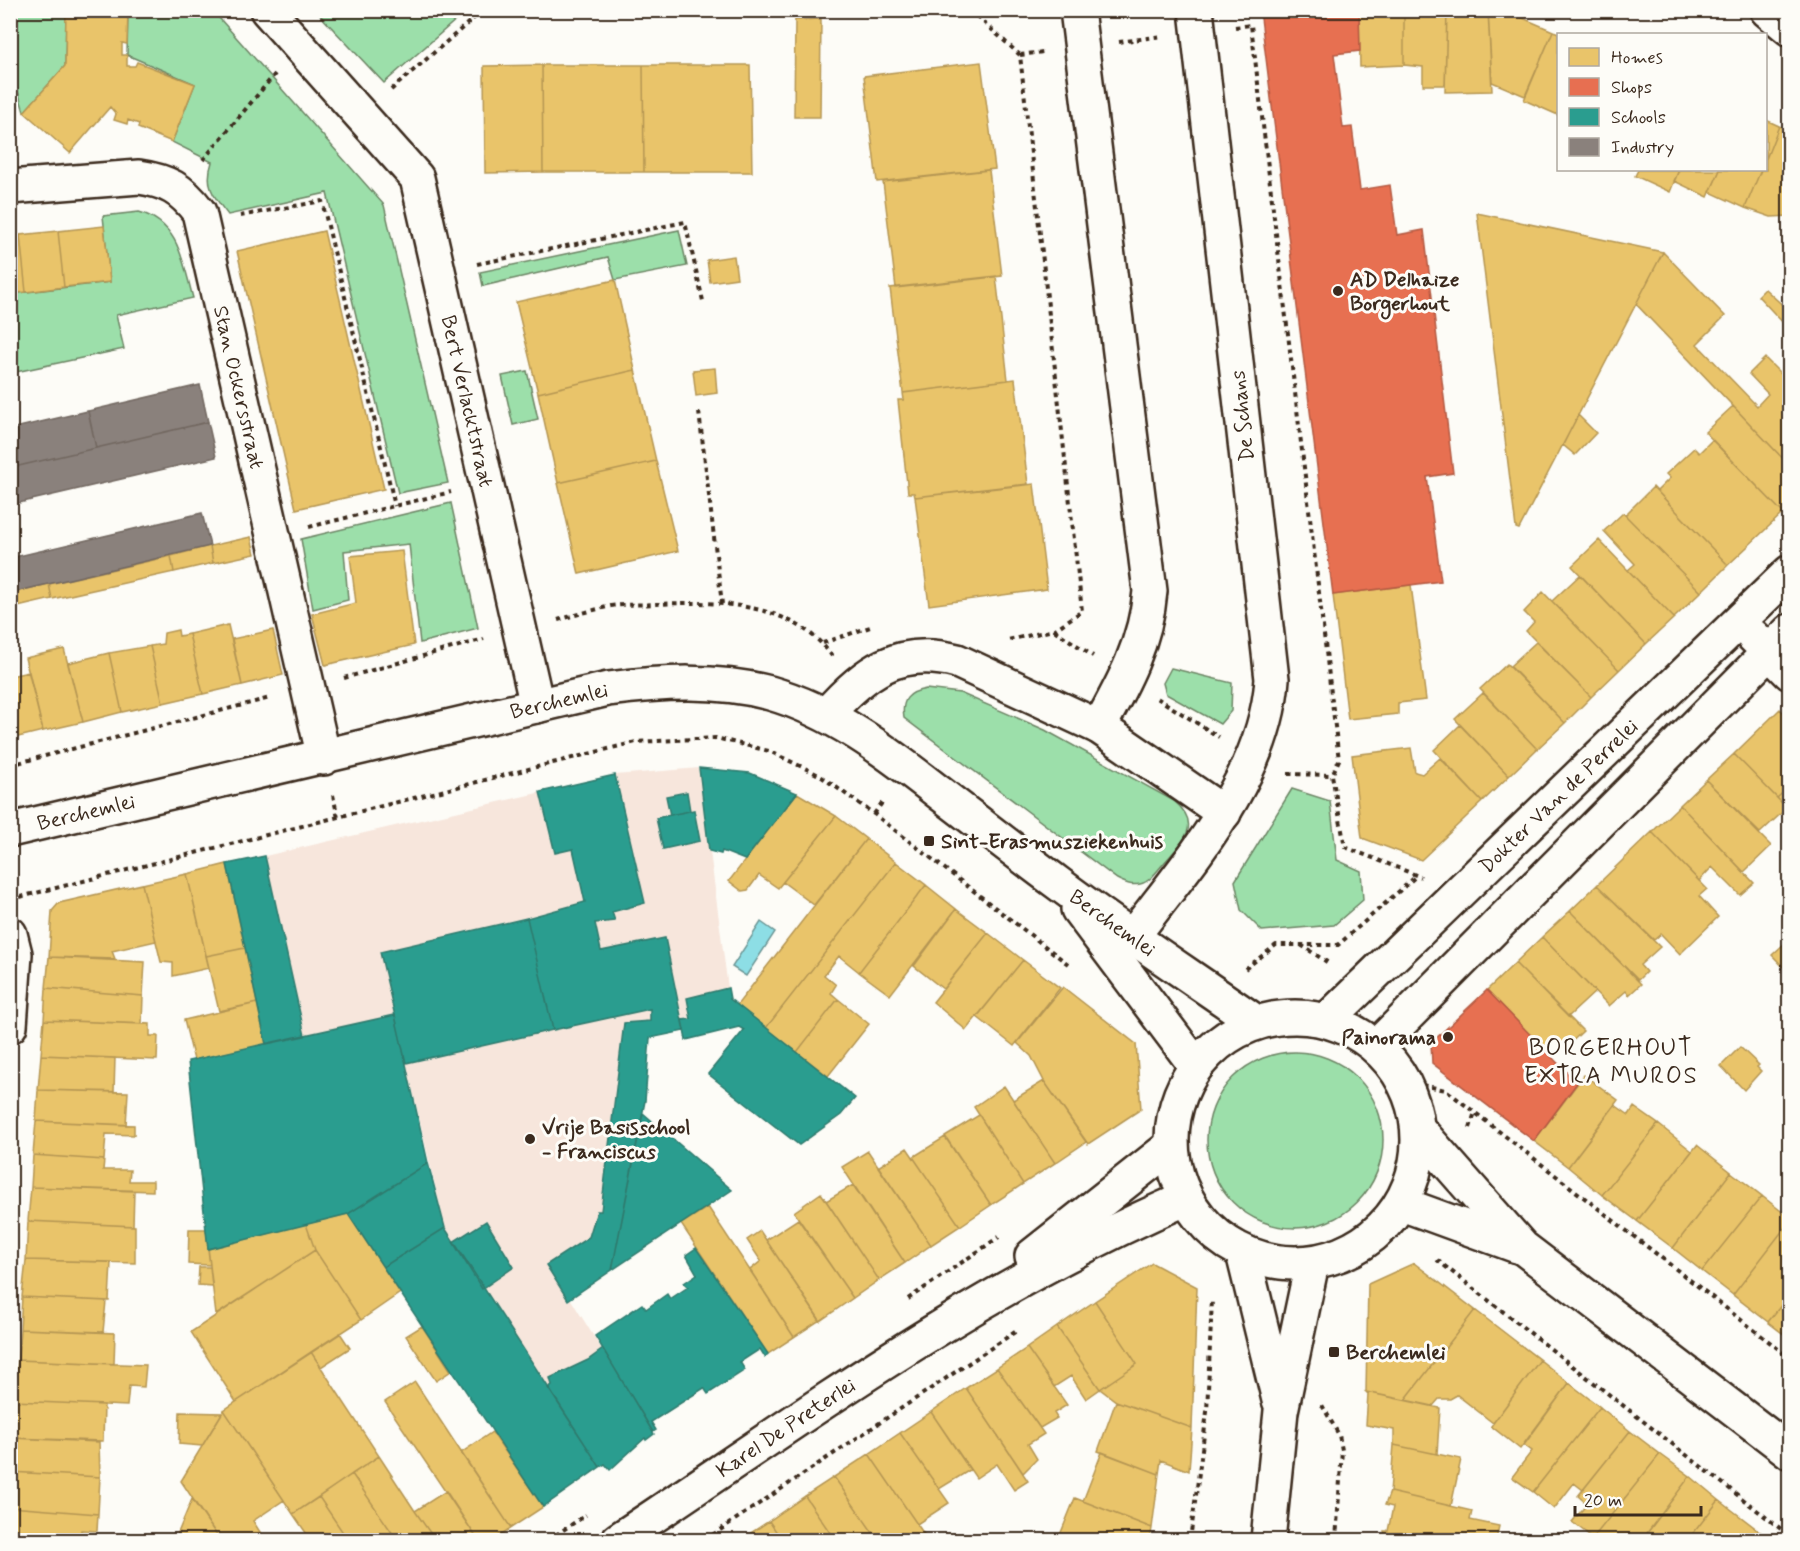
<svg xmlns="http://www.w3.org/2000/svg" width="1800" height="1551" font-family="Mynerve,sans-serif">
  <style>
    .built { fill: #f7e6dc }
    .green { fill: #9cdfaa; stroke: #6c8464; stroke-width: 1.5 }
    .water { fill: #8ddee5; stroke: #6c9695; stroke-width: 1.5 }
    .homes { fill: #e9c46a; stroke: #b59653; stroke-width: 1.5 }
    .shops { fill: #e76f51; stroke: #b35a42; stroke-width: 1.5 }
    .schools { fill: #2a9d8f; stroke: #2f7a6d; stroke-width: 1.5 }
    .industry { fill: #8a817c; stroke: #726760; stroke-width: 1.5 }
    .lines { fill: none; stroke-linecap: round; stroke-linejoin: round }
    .minor-casing { stroke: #3b2a1e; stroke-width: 38 }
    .path { stroke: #3b2a1e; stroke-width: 4; stroke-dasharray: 4.5 4.5; stroke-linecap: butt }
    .minor { stroke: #fdfcf7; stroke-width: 33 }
    .poi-dot { fill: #3b2a1e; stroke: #fdfcf7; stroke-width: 2 }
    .labels { text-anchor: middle; stroke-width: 6; stroke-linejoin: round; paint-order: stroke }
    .poi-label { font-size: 21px; font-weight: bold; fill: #3b2a1e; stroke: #fdfcf7; text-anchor: start }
    .street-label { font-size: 21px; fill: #3b2a1e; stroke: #fdfcf7 }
    .quarter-label { font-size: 24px; letter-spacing: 1.5px; fill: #3b2a1e; stroke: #fdfcf7 }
  </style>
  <rect width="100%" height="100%" fill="#fdfcf7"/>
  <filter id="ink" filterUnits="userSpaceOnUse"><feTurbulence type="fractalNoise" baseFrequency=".0167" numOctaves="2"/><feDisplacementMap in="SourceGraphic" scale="12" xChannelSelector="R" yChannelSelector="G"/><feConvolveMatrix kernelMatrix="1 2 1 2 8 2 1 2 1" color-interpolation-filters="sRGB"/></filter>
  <g filter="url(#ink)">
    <path class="built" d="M699,768l29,220 -41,10 4,21 -9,1 2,11 -34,7 -5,63 -33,169 -42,28 84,136 -8,6 -1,-2 -35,32 -5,-6 -5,3 -155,-239 -50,-212 -90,20 -40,-180 350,-81z"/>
    <path class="green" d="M10,11h56l-1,55 -41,46 -13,-45z
      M128,11h85l171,194 64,278 -50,10 -71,-300 -99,22c-14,-18 -24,-29 -16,-53l-40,-20 23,-58 -68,-29z
      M316,11h150l-82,72z
      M139,212c40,11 44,50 54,86l-77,17 8,34 -113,24 -1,-79 100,-12 -7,-66z
      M679,230l8,36 -72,14 -7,-23 -125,29 -3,-14z
      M527,371l11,48 -25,6 -11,-49z
      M451,503l27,125 -58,15 -11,-99 -65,7 4,49 -35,9 -12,-70z
      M1171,668l61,15 -1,28 -11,13 -54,-30 -3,-11z
      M926,689l34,4 85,37 129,71c29,24 9,40 -10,62 -7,8 -14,19 -24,21 -9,2 -15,-1 -23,-5l-213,-161c-3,-18 4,-26 22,-29z
      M1292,789l38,12 7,59 24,11 2,29 -29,25 -72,6 -21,-21 -6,-29z
      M1207 1140a88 88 0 1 1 176 0a88 88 0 1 1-176 0Z"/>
    <path class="water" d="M761,922l14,10 -29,44 -14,-9z"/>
    <path class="homes" d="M66,10h62l-1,34 -5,-1v12h5v11h8l2,-4 58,22 -23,58 -34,-14 1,-4 -11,-4 -1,4 -13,-4 2,-6 -6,-7 -40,46 -46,-41 41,-46z
      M1359,10h45v55l-44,2z
      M1404,10h43l-2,75h-22v-18l-19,-2z
      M1447,10h41l4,81 -47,1z
      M1488,10h16l49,21 -28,65 -33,-14z
      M821,19l-1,98h-26l1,-97z
      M1553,31l9,3h-4v81l-34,-15z
      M981,62l14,107 -118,13 -13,-106z
      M542,65l1,107 -58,1 -1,-107z
      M542,65h101l1,107h-101z
      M643,65h107l2,107h-108z
      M1766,120l13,6 -13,33z
      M1779,126l11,4v86l-19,1 -26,-9 16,-38h5v-11z
      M989,170l13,106 -106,12 -13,-106z
      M1638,170h41l-9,22 -35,-16z
      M1679,170h41l-12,27 -34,-16z
      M1720,170h41l-16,38 -35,-16z
      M1477,213l186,39 -144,277 -3,-1z
      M104,226l6,56 -46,5 -6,-56z
      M58,231l6,56 -38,5 -6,-57z
      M324,231l60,258 -88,20 -59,-258z
      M20,235l6,57 -16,2v-58z
      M1663,252l62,64 -28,28 60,62 11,-12 -19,-20 16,-16 25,25v83l-154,-162z
      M734,256l3,22 -27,4 -3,-22z
      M996,276l12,104 -105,13 -13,-105z
      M615,280l20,90 -97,23 -22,-91z
      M1765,289l25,23v11l-4,3 -28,-30z
      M715,368l2,25 -21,3 -3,-26z
      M635,370l21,91 -98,22 -20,-90z
      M1015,379l13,105 -113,13 -1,-4h-6l-10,-93h6l-1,-7z
      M1733,406l57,60v41l-7,6 -78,-81z
      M1578,415l18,18 -21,22 -12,-10z
      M1712,440l71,73 -55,52 -71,-74 13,-13 -4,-4 28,-26 5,5z
      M656,461l22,90 -99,23 -21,-91z
      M1034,484l13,105 -118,16 -14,-108z
      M1653,487l75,78 -27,27 -76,-77z
      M1623,513l78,79 -27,26 -46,-48 7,-6 -31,-33z
      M251,537l4,17 -42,9 -3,-17z
      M1599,540l75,78 -28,26 -74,-78z
      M210,546l3,17 -39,9 -3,-16z
      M402,551l12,94 -89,20 -13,-51 44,-11 -6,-47z
      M171,556l3,16 -122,27 -3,-15z
      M1580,575l66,69 -27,26 -67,-69z
      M49,584l3,15 -39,9 -3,-15z
      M1411,585l15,115 -28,3v11l-50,5 -15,-124z
      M1543,592l76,78 -28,27 -65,-66 8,-9 -10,-10z
      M228,625l14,60 -39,9 -14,-60z
      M178,630l1,6 10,-2 14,60 -40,9 -13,-57 13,-2 1,-11z
      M273,630l10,45 -41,10 -10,-46z
      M1536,642l55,55 -26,26 -55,-57z
      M150,646l13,57 -41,9 -13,-59z
      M64,649l19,73 -40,9 -18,-73z
      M109,653l13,59 -39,10 -15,-59z
      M1507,664l58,59 -28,26 -57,-60z
      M29,672l14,59 -33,8v-63z
      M1483,693l54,56 -28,27 -54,-57z
      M1780,709l10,10v67l-13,12 -43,-44z
      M1460,725l49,51 -27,26 -48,-52z
      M1411,748l4,24 7,2 18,-16 42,44 -61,58 -59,-22 -10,-83z
      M1734,754l53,54 -27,25 -54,-53z
      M1706,780l65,66 -27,26 -64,-67z
      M1790,786v19l-3,3 -10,-10z
      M797,793l39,23 -58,72 -19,-13 -11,15 -6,1 -13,-10z
      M1680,805l74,78 -14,12 -28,-28 -13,14 -47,-49z
      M836,816l30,23 -52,66 -31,-23z
      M1652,832l55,57 -8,7 19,21 -38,37 -19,-20 -7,6 -57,-55z
      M866,839l30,23 -130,166 -29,-23z
      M896,862l30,23 -67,87 -20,-16 -15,19 12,10 -5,8 7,6 -41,53 -31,-24z
      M227,864l18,84 -39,8 -19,-82z
      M187,874l22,94 -36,8v-13l-12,-1 -19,-78z
      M142,884l14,57 -44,10 3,8 -66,-2 3,-46 7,-8z
      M926,885l30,24 -66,86 -31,-23z
      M1597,885l63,62 -20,18 6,7 -8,8 -68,-69z
      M956,909l32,24 -45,56 -29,-23z
      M1570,911l71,73 -12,11 -3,-4 -17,15 -67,-69z
      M988,933l35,27 -57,70 -33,-28z
      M1542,937l53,55 -27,25 -53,-54z
      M1784,944l6,5v25l-18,-19z
      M245,948l12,55 -38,8 -13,-55z
      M49,957l96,5 -2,34 -97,-8z
      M1023,960l37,28 -46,58 -37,-29z
      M1515,963l68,68 -19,18 -10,-10 -10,10 -57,-59z
      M1063,987l73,57 5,65 -53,35 -44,-63 -13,-25 -14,-13z
      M46,988l97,8 -1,28 -98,-4z
      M838,999l31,25 -41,52 -31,-24z
      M257,1003l9,41 -72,16 -10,-40z
      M44,1020l106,4v12h8l-1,24 -116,-5z
      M1740,1047l19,18 -2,2 4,4 -17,19 -23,-24z
      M41,1055l74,3 -1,34 -76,-2z
      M1584,1075l34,25 -50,67 -34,-26z
      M1044,1081l42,61 -31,21 -42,-63z
      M1004,1086l51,77 -32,21 -49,-77z
      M38,1090l90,2 -2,33 -90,-4z
      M1615,1105l14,10 5,-8 24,17 -56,71 -34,-28z
      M979,1115l44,69 -32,21 -46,-69z
      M36,1121l98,4v10l-28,-1 -2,26 -71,-5z
      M1658,1124l34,27 -55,70 -35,-26z
      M945,1137l46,68 -31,21 -47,-69z
      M1697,1145l34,27 -58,76 -36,-27z
      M907,1148l53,78 -29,19 -53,-78z
      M868,1151l63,94 -26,18 -63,-96z
      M33,1155l71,5 -1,10h27l-1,11h24v10l-122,-4z
      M1731,1172l31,24 -60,75 -29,-23z
      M853,1185l52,78 -26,17 -53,-79z
      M31,1187l103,4 -1,35 -105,-5z
      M821,1193l58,87 -26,18 -59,-86z
      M1762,1196l28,22v3l-57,74 -31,-24z
      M708,1207l86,130 -26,17 -87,-130z
      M348,1214l52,79 -39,27 -46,-70 -9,-26z
      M798,1219l55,79 -33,23 -54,-81z
      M28,1221l107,5v37l-109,-3z
      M306,1224l9,26 -99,65 -8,-66z
      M1787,1225l3,2v67l-22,28 -35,-27z
      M189,1229h17l4,36 -22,-1z
      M760,1231l60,89 -26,17 -44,-67 11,-9 -14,-21z
      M315,1250l46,70 -125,82 -45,-70z
      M26,1260l85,2 -2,39 -87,-4z
      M1152,1263l45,24 -5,141 -76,-27 -16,-12 37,-25 -42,-63z
      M1414,1263l61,47 -70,90 -39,-8 2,-108z
      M199,1267h11l2,19 -14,-1z
      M1790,1294v45l-22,-17z
      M22,1297l84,4 -3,31 -83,-3z
      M1095,1301l42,63 -37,25 -43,-62z
      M1475,1310l65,50 -47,63 -36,-28 -7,4h-11l-6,7 -28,-6z
      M422,1326l29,45 -15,10 -30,-45z
      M1057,1327l43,62 -14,10 -15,-23 -17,11 -27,-39z
      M20,1329l95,4 -1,31 -96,-4z
      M340,1333l10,15 -29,19 -10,-15z
      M1027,1348l40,57 -13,8 3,5 -17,10 -43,-60z
      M311,1352l68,104 -86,58 -69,-104z
      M18,1360l128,5 -2,22 -15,-1 -2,20 -113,-5z
      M1540,1360l29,23 -49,66 -29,-23z
      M997,1368l47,66 -16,10 9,15 -14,14 -57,-85z
      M415,1382l96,146 -19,12h-14l-93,-138z
      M1569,1383l31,24 -67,85 -21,-15 20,-26 -8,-6z
      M966,1388l62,93 -14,9 -17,-26 -21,14 -45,-66z
      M1366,1392l74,16 -3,46 -43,-9v-15l-28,-5 2,-31z
      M14,1401l90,4 -1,36 -92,-3z
      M1116,1401l76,27 -3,43 -28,-11 -2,14 -61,-23z
      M1600,1407l30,24 -47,59 -9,-7 -20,26 -21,-17z
      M224,1410l60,90 -31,21 12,19h-45l-39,-59z
      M180,1412l42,1 -20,33 -23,-2z
      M931,1412l39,58 -31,19 -39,-56z
      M1630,1431l30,23 -67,84 -21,-16 15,-18 -9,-8z
      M492,1432l51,75 -32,21 -50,-75z
      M900,1433l49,70 -32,21 -48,-70z
      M11,1438l88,4 1,35 -90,-5z
      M1394,1445l67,14 -10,47 -61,-14z
      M1102,1452l57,22 -7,54 -69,-27z
      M869,1454l48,70 11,16h-50l-44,-63z
      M1660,1454l30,22 -48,64h-46l-3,-2z
      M379,1456l36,55 20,29h-38l-45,-66z
      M10,1472l90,5 -2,37 -88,-7z
      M352,1474l45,66h-49l-29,-43z
      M1690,1476l29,24 -31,40h-31l-10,-7z
      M834,1477l44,63h-43l-30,-44z
      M446,1491l32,49h-43l-20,-29z
      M1390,1492l82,19 -2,9 29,6 -3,14h-90l-21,-5 -1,-4h4l5,-24 -8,-2z
      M805,1496l30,44h-53l-13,-19z
      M319,1497l29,43h-37l-18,-26z
      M1075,1498l77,30 -2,12h-92z
      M192,1499l28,41h-45z
      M1719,1500l52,40h-83z
      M10,1507l88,7 -1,17 -16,-1v10h-71z
      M769,1521l13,19h-42z"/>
    <path class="shops" d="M1260,10h99l1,41 -26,3 9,74 9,-1 8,63 30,-5 7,50 27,-5 29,243 -26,4 14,104 -108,14z
      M1487,990l90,93 -43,58 -102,-78 -1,-20z"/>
    <path class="schools" d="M699,768l51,5 47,20 -52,67 -23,-9 -1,3 -12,-3z
      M615,775l30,128 -33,9 3,9 -20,2 6,28 64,-13 19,93 -34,7 -5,63 -33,169 -44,30 -22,-35 43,-28 8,-26h4l23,-188 26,-2v-12l-97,21 -26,-112 58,-16 -12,-53 -18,4 -15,-61z
      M687,792l3,19 -20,4 -4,-19z
      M694,810l6,31 -37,8 -7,-31z
      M265,856l40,180 -39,8 -39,-180z
      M527,918l26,112 -147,33 -26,-111z
      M728,988l2,11 125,99 -14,17 -42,30 -91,-71 36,-44 -5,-3 -53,13 -4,-20 9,-1 -4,-21z
      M395,1015l33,148 -80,51 -140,35 -20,-188z
      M643,1113l89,77 -120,80z
      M428,1163l17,65 -62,39 -35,-53z
      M486,1221l28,46 -32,22 -29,-47z
      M445,1228l155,239 -57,40 -160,-240z
      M696,1248l72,106 -3,3 -5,-8 -20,13 5,8 -37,24 -4,-6 -53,34 5,8 -3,2 -58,-96 47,-32 4,5 21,-15 3,5 18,-12 -4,-4 13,-9 -11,-19z
      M603,1349l51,85 -8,6 -1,-2 -35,32 -5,-6 -5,3 -52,-79 4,-3 -2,-7 38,-18z"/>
    <path class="industry" d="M200,385l8,37 -112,26 -8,-37z
      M88,411l8,37 -86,20v-39z
      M208,422l8,35 -206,48v-37z
      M202,513l8,33 -200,47v-35z"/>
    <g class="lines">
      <g class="minor-casing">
        <g id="minor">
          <path id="s1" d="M267,10l150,168 120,528"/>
          <path d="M1077,10l73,581c-4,51 -27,93 -51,136"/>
          <path d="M1767,10l23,19"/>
          <path id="s2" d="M10,187l129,-10c28,4 43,12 60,35l125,546"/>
          <path d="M1753,636l37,37"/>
          <path d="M827,714c37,-42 71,-68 130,-53l142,66 125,86"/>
          <path id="s3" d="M10,830l598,-141c54,-7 109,-10 162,4 63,18 116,58 167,98 41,31 81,63 122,93 64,48 131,92 197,138"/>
          <path d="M1078,909l118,157"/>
          <path d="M10,934l5,20 -5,72"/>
          <path d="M1133,936c57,-76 132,-158 139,-257l-76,-669"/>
          <circle cx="1295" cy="1140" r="123"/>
          <path id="s4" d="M1327,1020l463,-448"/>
          <path d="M1377,1046l413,-415"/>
          <path d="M1419,1130l103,117 268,205"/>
          <path d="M1402,1204l115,42"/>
          <path d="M1243,1253l36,147"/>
          <path d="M1032,1256l139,-110"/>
          <path id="s5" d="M618,1540c184,-122 363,-254 567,-341"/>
          <path d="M1268,1540l13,-129 31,-148"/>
        </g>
      </g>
      <path class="path" d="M970,10l50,45 62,556 -28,19 -46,10
        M480,13l270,-3
        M1235,27l16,-2 88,735 -7,15
        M1119,42l43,-6
        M1020,55l23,-3
        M391,90l92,-80
        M203,160l72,-86
        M240,216l82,-15 73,305
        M477,264l208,-42 18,79
        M699,412l23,192
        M309,527l142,-35
        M558,620c17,-5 35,-10 53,-14 15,-2 31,-1 46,-2 61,-3 135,-3 175,52
        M1054,630l39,26
        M823,643l50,-17
        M344,678l140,-39
        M1157,698l62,39
        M10,765l260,-67
        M1288,774l44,1 13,72 76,30
        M333,795l5,23
        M874,814l10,-14
        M20,897l616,-155 80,-4 53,13 50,24 55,39 194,150
        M1301,945l29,19
        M1245,969l31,-24h62l76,-67
        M1422,1085l24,5 344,268
        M1470,1128l5,-16
        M1437,1260l353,276
        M908,1299l91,-62
        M1322,1405l17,30 3,15 -6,90
        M548,1540l38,-25
        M705,1540l313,-210
        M1190,1540l17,-128 5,-113"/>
      <use href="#minor" class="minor"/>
    </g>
  </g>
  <g class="poi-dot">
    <circle cx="1338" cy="291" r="6"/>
    <rect x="923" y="835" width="12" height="12" rx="3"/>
    <circle cx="1448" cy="1037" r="6"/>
    <circle cx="530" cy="1139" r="6"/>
    <rect x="1328" y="1346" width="12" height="12" rx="3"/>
  </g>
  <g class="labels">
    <g class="poi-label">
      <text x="1350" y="286">AD Delhaize<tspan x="1350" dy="24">Borgerhout</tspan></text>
      <text x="941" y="848">Sint-Erasmusziekenhuis</text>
      <text x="1436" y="1044" text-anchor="end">Painorama</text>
      <text x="542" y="1134">Vrije Basisschool<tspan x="542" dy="24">- Franciscus</tspan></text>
      <text x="1346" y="1359">Berchemlei</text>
    </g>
    <g class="street-label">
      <text dy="7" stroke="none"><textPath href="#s2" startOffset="381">Stan Ockersstraat</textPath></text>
      <text dy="7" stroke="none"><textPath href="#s1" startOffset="454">Bert Verlacktstraat</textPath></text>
      <text transform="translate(1242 416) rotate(-96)" y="7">De Schans</text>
      <text dy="7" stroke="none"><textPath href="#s3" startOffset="564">Berchemlei</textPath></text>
      <text dy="7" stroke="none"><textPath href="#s4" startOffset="322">Dokter Van de Perrelei</textPath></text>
      <text dy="7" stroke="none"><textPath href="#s3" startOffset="78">Berchemlei</textPath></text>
      <text dy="7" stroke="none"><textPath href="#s3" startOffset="1192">Berchemlei</textPath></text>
      <text dy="7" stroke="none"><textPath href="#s5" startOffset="202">Karel De Preterlei</textPath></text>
    </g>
    <g class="quarter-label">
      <text x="1611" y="1055">BORGERHOUT<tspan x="1611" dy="28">EXTRA MUROS</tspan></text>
    </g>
  </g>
  <rect width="1800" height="1551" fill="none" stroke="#fdfcf7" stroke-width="36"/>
  <rect x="18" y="18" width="1764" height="1515" fill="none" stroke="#3b2a1e" stroke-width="2" filter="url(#ink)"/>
  <rect x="1557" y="33" width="210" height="138" fill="#fdfcf7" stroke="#afa8a0" stroke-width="1.5"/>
  <rect x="1569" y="48" width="30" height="18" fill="#e9c46a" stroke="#afa8a0" stroke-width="1.5"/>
  <text x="1611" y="63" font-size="18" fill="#3b2a1e">Homes</text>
  <rect x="1569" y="78" width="30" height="18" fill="#e76f51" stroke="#afa8a0" stroke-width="1.5"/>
  <text x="1611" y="93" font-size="18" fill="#3b2a1e">Shops</text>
  <rect x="1569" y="108" width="30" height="18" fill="#2a9d8f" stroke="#afa8a0" stroke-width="1.5"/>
  <text x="1611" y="123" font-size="18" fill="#3b2a1e">Schools</text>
  <rect x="1569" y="138" width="30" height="18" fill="#8a817c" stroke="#afa8a0" stroke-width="1.5"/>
  <text x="1611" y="153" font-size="18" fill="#3b2a1e">Industry</text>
  <path d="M1575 1506v9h126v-9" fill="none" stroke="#3b2a1e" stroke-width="3"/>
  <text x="1584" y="1506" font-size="18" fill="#3b2a1e" stroke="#fdfcf7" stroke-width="4.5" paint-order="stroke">20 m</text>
</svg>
